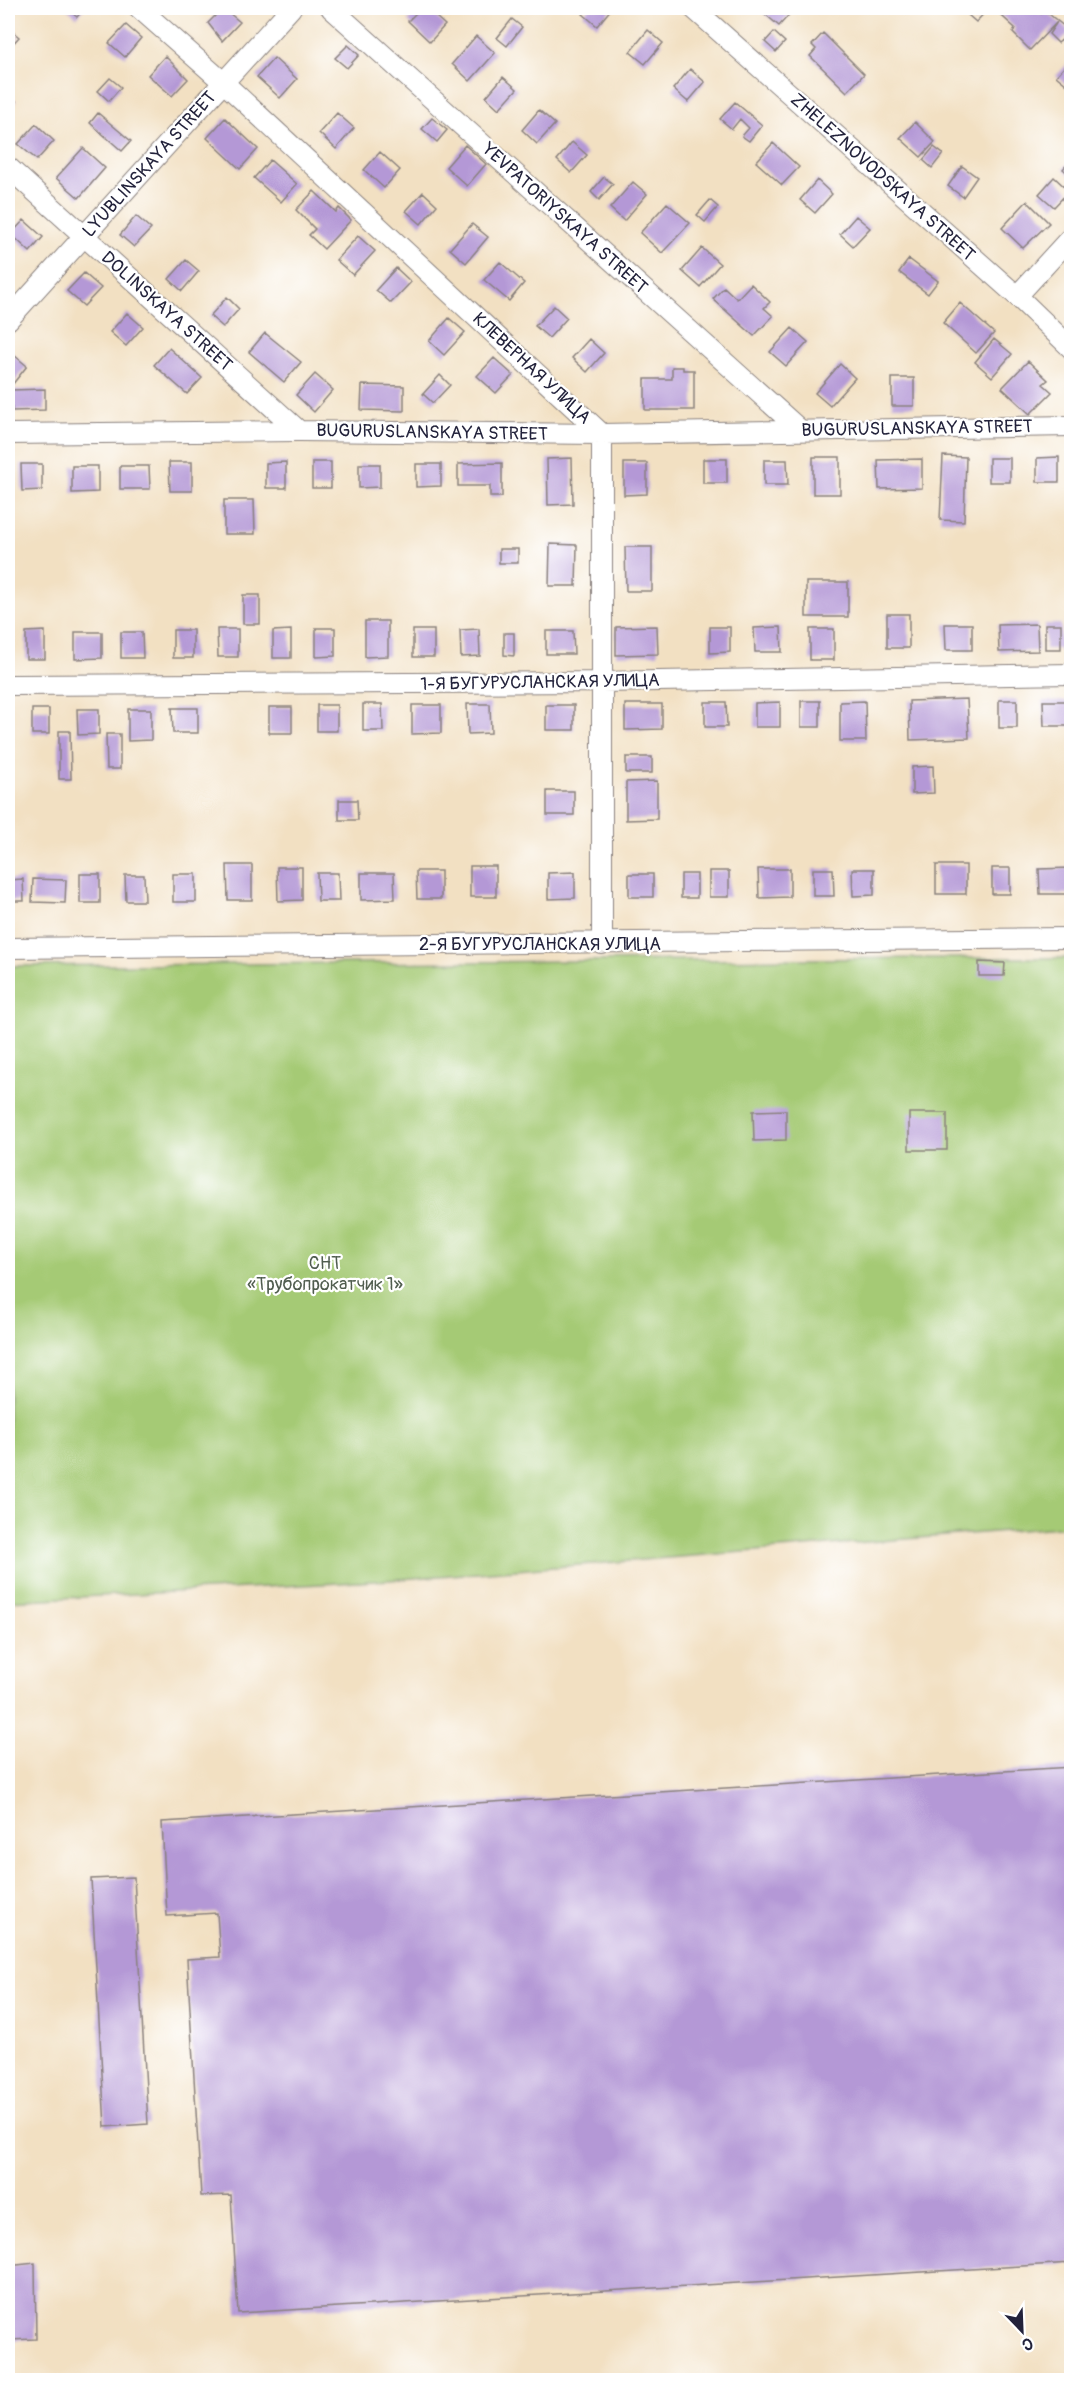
<svg xmlns="http://www.w3.org/2000/svg" width="1079" height="2388" font-family="Pangolin,sans-serif">
  <style>
    .green { fill: #a5ca74; stroke: #647658; stroke-width: 1.5 }
    .building { fill: #b498d6 }
    .lines { fill: none; stroke-linecap: round; stroke-linejoin: round }
    .minor-casing { stroke: #8a817e; stroke-width: 22 }
    .minor { stroke: #fff; stroke-width: 20 }
    .labels { text-anchor: middle; stroke-width: 4.5; stroke-linejoin: round; paint-order: stroke }
    .street-label { font-size: 18px; fill: #22223b; stroke: #fff }
    .park-label { font-size: 18px; fill: #505d4f; stroke: #fff }
  </style>
  <rect width="100%" height="100%" fill="#fff"/>
  <filter id="ink" filterUnits="userSpaceOnUse"><feTurbulence type="fractalNoise" baseFrequency=".0167" numOctaves="2"/><feDisplacementMap in="SourceGraphic" scale="12" xChannelSelector="R" yChannelSelector="G"/><feConvolveMatrix kernelMatrix="1 2 1 2 8 2 1 2 1" color-interpolation-filters="sRGB"/></filter>
  <filter id="wash" filterUnits="userSpaceOnUse"><feTurbulence type="fractalNoise" baseFrequency=".008" numOctaves="4" result="noise"/><feDisplacementMap in="SourceGraphic" scale="24" xChannelSelector="R" yChannelSelector="G"/><feGaussianBlur stdDeviation="1.35" result="paint"/><feColorMatrix in="noise" values="0 0 0 0 0 0 0 0 0 0 0 0 0 0 0 0 0 1.4 0 .05"/><feComposite in="paint" operator="in"/></filter>
  <g filter="url(#wash)">
    <rect width="100%" height="100%" fill="#f2e0c2"/>
    <path class="green" d="M927,958h144v568l-695,55 -368,20v-635z"/>
    <g id="blocks">
      <path class="building" d="M66,8h19l-8,9z
        M223,8l17,14 -18,19 -14,-18z
        M421,8h5l19,17 -15,17 -22,-21z
        M589,8h23l-15,18 -14,-12z
        M758,8h37l-16,18z
        M960,8h29l-13,14z
        M993,8h42l6,6 3,-4 27,22 -13,11 -9,-9 8,-12 -27,28 -17,-17 2,-5z
        M512,19l10,8 -15,19 -10,-8z
        M126,25l15,13 -16,19 -16,-14z
        M648,30l15,13 -18,21 -15,-12z
        M12,31l7,6 -11,12v-13z
        M774,32l11,10 -9,10 -11,-10z
        M823,33l41,41 -17,18 -37,-36 6,-7 -4,-4z
        M476,36l19,17 -25,28 -18,-17z
        M348,45l11,10 -12,13 -12,-10z
        M165,56l23,23 -16,17 -24,-21z
        M274,58l23,21 -17,19 -23,-21z
        M1072,59v30l-16,-13z
        M690,69l15,13 -17,20 -15,-13z
        M503,77l14,12 -18,20 -13,-12z
        M110,78l11,9 -12,14 -11,-10z
        M8,93l8,8 -8,10z
        M735,102l27,23 -13,16 -7,-5 7,-8 -9,-9 -8,10 -12,-10z
        M539,110l16,14 -18,20 -15,-14z
        M98,113l33,28 -9,10 -32,-28z
        M337,113l17,15 -18,21 -17,-16z
        M225,118l33,31 -18,20 -33,-31z
        M432,118l15,12 -10,12 -15,-13z
        M915,122l20,20 -14,15 -21,-19z
        M36,124l18,17 -17,19 -19,-16z
        M572,142l15,13 -16,18 -14,-13z
        M773,143l26,24 -17,18 -26,-23z
        M465,145l21,19 -19,22 -21,-19z
        M934,147l9,7 -11,14 -9,-8z
        M83,148l22,20 -26,30 -23,-20z
        M380,152l20,18 -16,18 -20,-18z
        M1072,159v18l-9,-8z
        M270,160l27,24 -16,18 -27,-24z
        M962,166l15,11 -14,20 -15,-11z
        M604,177l9,7 -14,16 -8,-8z
        M1054,177l15,14 -15,16 -15,-13z
        M817,180l15,14 -17,19 -15,-13z
        M633,182l14,12 -23,27 -14,-13z
        M314,191l22,21 3,-4 12,12 -27,29 -15,-14 6,-6 -19,-19z
        M423,192l14,13 -16,19 -15,-13z
        M710,200l8,7 -13,15 -8,-7z
        M1027,201l22,22 -26,25 -21,-20z
        M667,203l23,20 -28,30 -22,-20z
        M136,216l15,13 -17,18 -14,-12z
        M856,216l14,12 -17,18 -13,-12z
        M24,220l19,17 -13,15 -19,-18z
        M472,224l16,13 -22,26 -16,-14z
        M358,236l17,15 -22,24 -17,-15z
        M702,248l18,16 -20,23 -18,-16z
        M909,259l29,22 -10,13 -29,-22z
        M186,260l13,11 -17,20 -13,-12z
        M500,262l24,21 -15,18 -25,-21z
        M396,268l15,14 -20,21 -15,-13z
        M84,273l17,15 -17,18 -17,-15z
        M751,284l19,18 -6,6 9,8 -19,20 -41,-37 11,-12 13,12z
        M227,297l12,12 -16,18 -13,-11z
        M960,303l34,30 -18,20 -33,-30z
        M554,306l13,12 -18,20 -14,-12z
        M127,313l16,14 -17,19 -16,-14z
        M449,318l16,14 -21,23 -15,-14z
        M792,328l16,14 -22,24 -16,-14z
        M265,333l36,29 -17,20 -35,-30z
        M589,339l15,14 -17,19 -15,-14z
        M994,339l18,15 -20,23 -17,-15z
        M169,348l33,30 -15,16 -33,-29z
        M8,350l19,16 -19,24z
        M494,358l19,17 -17,18 -19,-17z
        M1028,361l20,19 -5,4 9,8 -22,22 -28,-26z
        M840,364l15,14 -25,28 -15,-13z
        M672,367h11v3h11v40h-49v-31h27z
        M315,374l18,16 -19,22 -18,-17z
        M440,375l10,10 -17,18 -10,-9z
        M892,378h22v28h-22z
        M362,385l42,1v25l-43,-1z
        M45,389v21l-33,1v-21z
        M943,456l23,1 -2,64 -24,-1z
        M813,457h27v37h-27z
        M1059,457v25h-22v-24z
        M572,458l1,46 -25,1 -1,-46z
        M989,458h21v24h-21z
        M703,459h24v24h-24z
        M922,459v29l-43,1 -1,-29z
        M764,460h23l1,25h-24z
        M169,462h23v29h-22z
        M286,462v26h-20v-25z
        M312,462h19v26h-19z
        M502,463v34h-12v-11h-32v-22z
        M624,463h23v31l-23,1z
        M21,464h21v26l-20,1z
        M359,464h21v23l-21,1z
        M416,464h25v22l-25,1z
        M72,466h26v26l-26,1z
        M120,466h29l1,23h-30z
        M224,500h30l1,34h-31z
        M550,544l27,1 -1,41h-27z
        M625,547h27v44h-26z
        M499,549h19v14h-19z
        M806,582h42v35h-42z
        M243,595h17v29h-17z
        M887,614h22v34h-22z
        M365,621h23v35l-23,1z
        M945,624h27v26h-26z
        M1037,624l1,27 -39,1 -1,-27z
        M1045,624h16v25h-16z
        M657,626l1,28 -42,1v-28z
        M710,627h20v25l-20,1z
        M781,627l1,25h-27l-1,-24z
        M316,628h19v28l-19,1z
        M217,629h21v28h-20z
        M479,629l1,27 -19,1 -1,-27z
        M810,629h24v31h-24z
        M173,630h20v28h-20z
        M291,630v28h-18v-27z
        M413,630h21v27h-21z
        M45,631v28h-19v-27z
        M546,631h27l1,23h-28z
        M75,632h27v26l-27,1z
        M121,632h21l1,26h-22z
        M504,633h10v23l-10,-1z
        M967,699l2,39 -59,2 -1,-39z
        M999,700h18v28h-18z
        M801,701h19v26h-19z
        M865,701l1,40h-26v-39z
        M1043,701h29v25h-28z
        M705,702h21l1,25h-22z
        M780,702v25h-25v-24z
        M363,704h19l1,27h-20z
        M467,704h23l1,29 -23,1z
        M625,704h37v25l-37,1z
        M317,705h20v26h-20z
        M412,705h29v28l-29,1z
        M546,705h28v25h-28z
        M269,707h23v26h-23z
        M172,708h26v25h-25z
        M32,709h17v25h-17z
        M77,709h22v25l-21,1z
        M128,709h23v31l-23,1z
        M59,731h11l1,48h-12z
        M106,734h14v35h-13z
        M626,757h26v16h-26z
        M933,766l1,27 -22,1v-27z
        M657,781v38l-31,1v-38z
        M547,791h27v24h-27z
        M339,800h18l1,20h-19z
        M227,865h25v35h-24z
        M936,865h30v29h-30z
        M470,866h26v31h-26z
        M277,867h25v33l-24,1z
        M992,868h18v26h-18z
        M1071,868v26h-31l-1,-25z
        M758,869h32v28l-31,1z
        M813,869h20l1,27h-21z
        M852,869h22v26l-21,1z
        M416,871h25v28h-24z
        M709,871h20v26h-20z
        M575,872v26l-27,1v-26z
        M317,873h21l1,28h-21z
        M361,873h33l1,26 -34,1z
        M80,874h20v29h-20z
        M173,874h23v28h-23z
        M629,874h24v23h-24z
        M681,874h16v24h-16z
        M125,875h19l1,26h-19z
        M23,879l1,22h-16v-21z
        M33,879l33,1 -1,23 -33,-1z
        M979,962l26,1 -1,13h-25z
        M786,1110v30l-32,1 -1,-30z
        M909,1113h38v37h-38z
        M1072,1767v496l-834,50 -7,-118 -30,1 -14,-237 33,-2 -3,-44 -50,3 -5,-94z
        M134,1877l14,247 -43,3 -14,-248z
        M35,2263l1,76 -28,1v-74z"/>
    </g>
  </g>
  <g filter="url(#ink)">
    <use href="#blocks" fill-opacity="0" stroke="#8a817e" stroke-width="1.5"/>
    <g class="lines">
      <g class="minor-casing">
        <path id="minor" d="M139,8l84,74 379,352v510
          M331,8l468,421
          M693,8l324,288 55,53
          M8,167l291,264
          M1017,296l55,-60
          M8,320l283,-312
          M8,434l291,-3 303,3 470,-8
          M8,685l594,-3 470,-8
          M8,948l1064,-10"/>
      </g>
      <use href="#minor" class="minor"/>
    </g>
  </g>
  <g class="labels">
    <g class="street-label">
      <text transform="translate(149 164) rotate(-48)" y="6">LYUBLINSKAYA STREET</text>
      <text transform="translate(883 177) rotate(42)" y="6">ZHELEZNOVODSKAYA STREET</text>
      <text transform="translate(565 218) rotate(42)" y="6">YEVPATORIYSKAYA STREET</text>
      <text transform="translate(167 311) rotate(42)" y="6">DOLINSKAYA STREET</text>
      <text transform="translate(532 368) rotate(43)" y="6">КЛЕВЕРНАЯ УЛИЦА</text>
      <text transform="translate(917 428) rotate(-1)" y="6">BUGURUSLANSKAYA STREET</text>
      <text transform="translate(432 432) rotate(1)" y="6">BUGURUSLANSKAYA STREET</text>
      <text transform="translate(540 682) rotate(-1)" y="6">1-Я БУГУРУСЛАНСКАЯ УЛИЦА</text>
      <text x="540" y="950">2-Я БУГУРУСЛАНСКАЯ УЛИЦА</text>
    </g>
    <g class="park-label">
      <text x="325" y="1269">СНТ<tspan x="325" dy="21">«Трубопрокатчик 1»</tspan></text>
    </g>
  </g>
  <rect width="1079" height="2388" fill="none" stroke="#fff" stroke-width="30"/>
  <g transform="translate(1022 2331) rotate(157)" stroke="#ffffff" stroke-width="4.5" paint-order="stroke">
  <path d="M0-4.5L10 22L0 15L-10 22Z" fill="#22223b"/>
  <text y="-9" font-size="16" font-weight="bold" text-anchor="middle" fill="#22223b">С</text>
  </g>
</svg>
